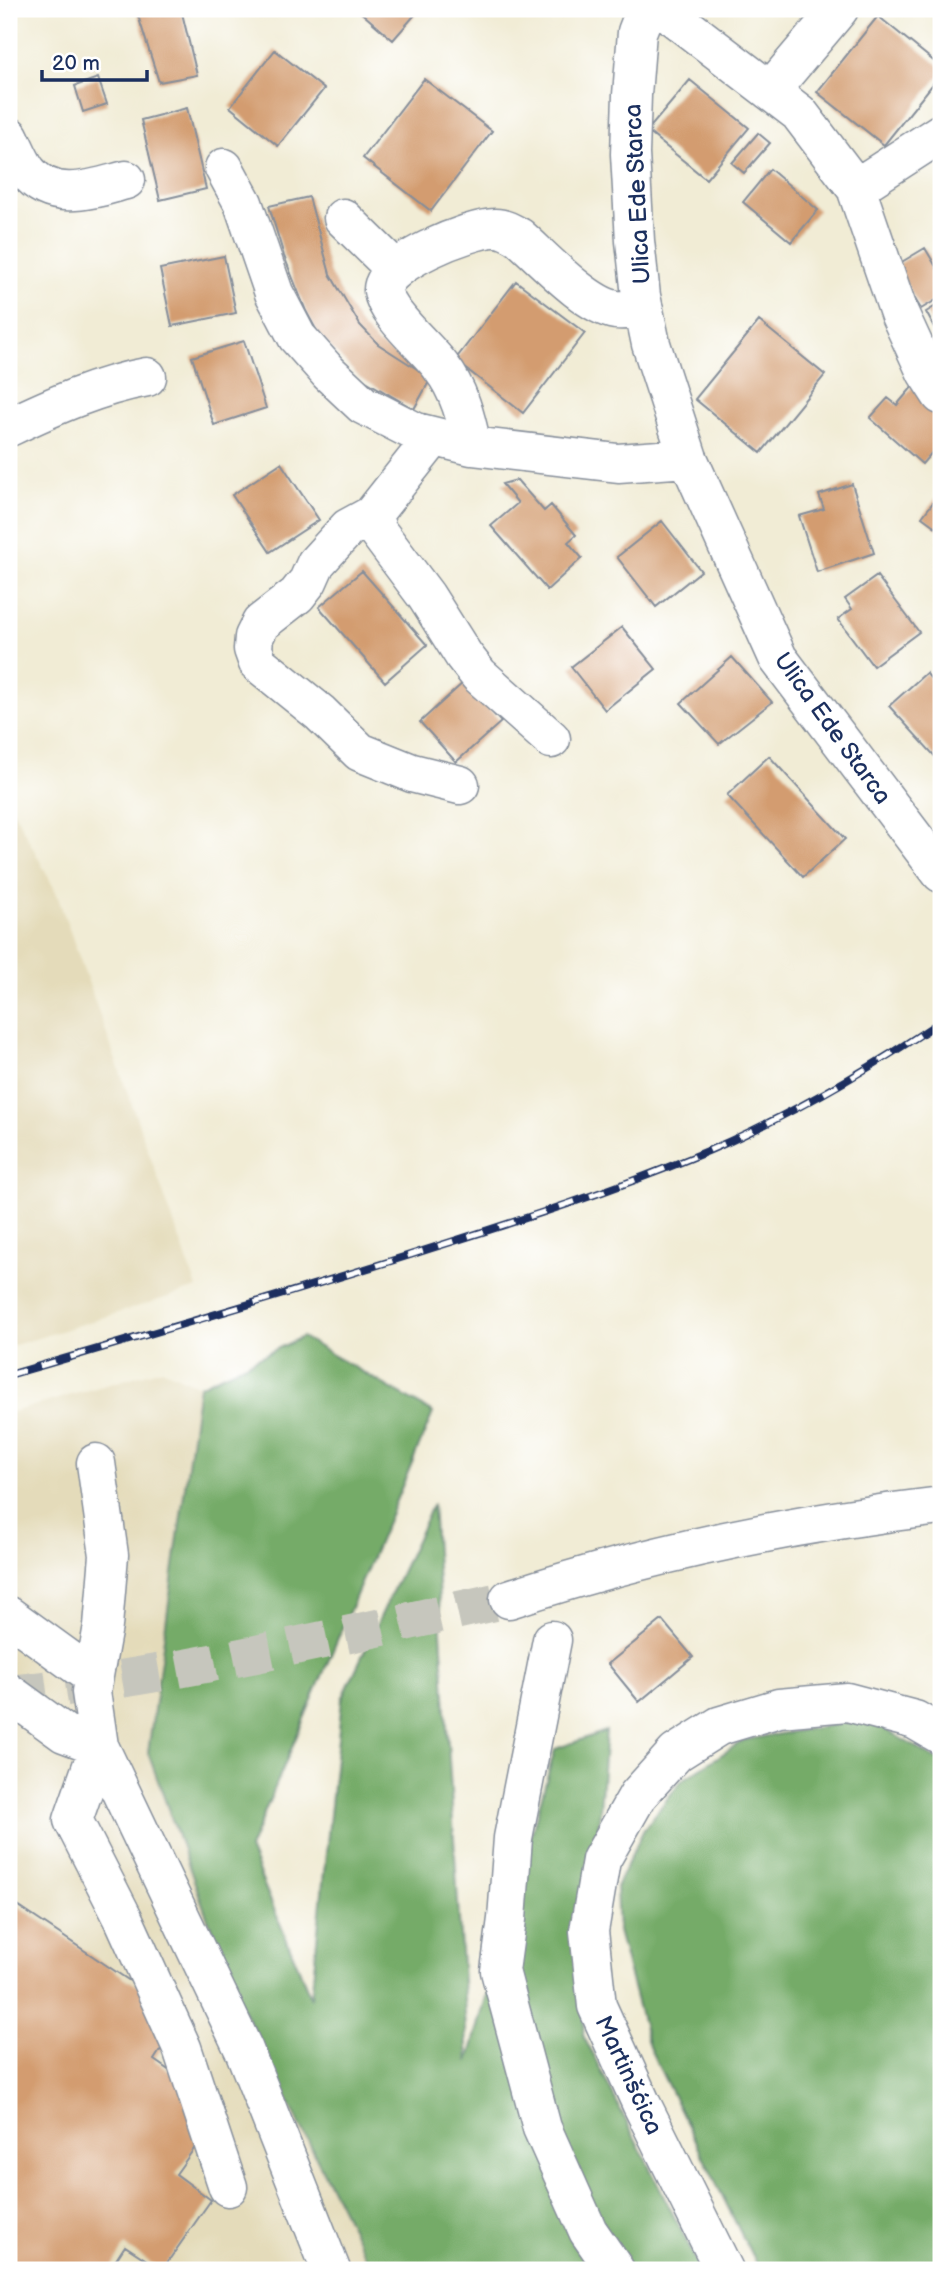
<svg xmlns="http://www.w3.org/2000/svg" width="950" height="2279" font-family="'Balsamiq Sans',sans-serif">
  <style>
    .built { fill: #e4dbba }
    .forest { fill: #74ab68; stroke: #486d63; stroke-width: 2 }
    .building { fill: #d39c6f }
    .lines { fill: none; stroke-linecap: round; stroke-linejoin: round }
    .highway-tunnel { stroke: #c6c6bd; stroke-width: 38; stroke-dasharray: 38 19; stroke-linecap: butt }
    .minor-casing { stroke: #868e9a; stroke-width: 41 }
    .major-casing { stroke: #868e9a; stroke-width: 41 }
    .highway-casing { stroke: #868e9a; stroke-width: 41 }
    .minor { stroke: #fff; stroke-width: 38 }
    .major { stroke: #fff; stroke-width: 38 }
    .highway { stroke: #fff; stroke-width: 38 }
    .rail-casing { stroke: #1b2f5e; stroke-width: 8 }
    .rail { stroke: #fff; stroke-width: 5; stroke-dasharray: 16; stroke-linecap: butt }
    .labels { text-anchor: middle; stroke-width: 5; stroke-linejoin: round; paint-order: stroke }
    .street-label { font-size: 24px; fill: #1b2f5e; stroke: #fff }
  </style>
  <rect width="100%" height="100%" fill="#fff"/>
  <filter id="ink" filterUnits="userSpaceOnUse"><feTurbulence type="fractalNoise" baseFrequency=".0143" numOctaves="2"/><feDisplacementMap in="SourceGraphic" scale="14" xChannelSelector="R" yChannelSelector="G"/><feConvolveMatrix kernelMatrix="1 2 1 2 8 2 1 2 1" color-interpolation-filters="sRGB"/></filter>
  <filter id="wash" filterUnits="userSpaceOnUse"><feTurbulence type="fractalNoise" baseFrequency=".00686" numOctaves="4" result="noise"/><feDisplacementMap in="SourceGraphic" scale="28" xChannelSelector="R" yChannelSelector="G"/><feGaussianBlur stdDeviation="1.57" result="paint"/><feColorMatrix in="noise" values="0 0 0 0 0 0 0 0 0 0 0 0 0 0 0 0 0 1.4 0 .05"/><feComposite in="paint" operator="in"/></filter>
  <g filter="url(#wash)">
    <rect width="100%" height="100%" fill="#f1ecd5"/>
    <path class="built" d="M9,802l47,90 141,396 -188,59z
      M162,1369l37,17 -51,367 86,238 138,279h-363v-857z"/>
    <path class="forest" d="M302,1337l131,76 -184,436 62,149 31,-299 91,-195 35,558 87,-313 51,-18 -23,304 118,235h-329l-138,-279 -86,-238 51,-367z
      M868,1719l73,43v508h-182l-110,-223 -31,-116 -2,-44 28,-58 37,-48 63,-41z"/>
    <g id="blocks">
      <path class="building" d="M136,9h45l16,66 -38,7z
        M357,9h63l-27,31z
        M878,16l63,51v7l-57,71 -67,-53z
        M275,50l49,39 -46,57 -48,-39z
        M98,78l9,26 -24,8 -8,-26z
        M424,79l68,52 -61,80 -68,-53z
        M690,80l59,48 -43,51 -59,-48z
        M187,108l19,81 -46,11 -19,-80z
        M758,133l12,10 -26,30 -12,-10z
        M770,169l48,41 -27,32 -48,-40z
        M309,197l21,77 30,51 18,19 53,34 -17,31 -55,-32 -40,-42 -13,-24 -22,-55 -15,-50z
        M925,248l16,27v22l-20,12 -26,-43z
        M224,256l12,57 -64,13 -12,-57z
        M516,281l69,52 -62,80 -68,-53z
        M941,303v37l-15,-28z
        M759,321l66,54 -64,78 -66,-54z
        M244,341l22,67 -52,17 -22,-68z
        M913,386l28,25v31l-19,22 -52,-46 18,-20 9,7z
        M281,463l38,57 -49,32 -38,-57z
        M517,480l27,31 7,-6 25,30 -8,7 14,16 -35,32 -56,-64 27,-23 -16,-19z
        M852,484l22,69 -57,19 -18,-56 25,-7 -5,-14z
        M941,492v39l-19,-14z
        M662,521l39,50 -45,36 -39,-50z
        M362,571l65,74 -42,37 -66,-75z
        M877,576l42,56 -46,34 -35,-47 14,-10 -7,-10z
        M622,627l34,42 -51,41 -34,-43z
        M732,657l40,45 -53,42 -38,-41z
        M926,673l15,17v73l-52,-57z
        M464,682l37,40 -45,40 -36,-40z
        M769,756l76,83 -42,38 -76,-82z
        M662,1620l31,37 -54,45 -31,-38z
        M9,1900l173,116 -28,44 69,48 -47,66 35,26 -49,70 -37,-24 -13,20 6,4h-109z"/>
    </g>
  </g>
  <g filter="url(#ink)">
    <use href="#blocks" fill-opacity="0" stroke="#868e9a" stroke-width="2"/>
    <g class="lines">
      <path class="highway-tunnel" d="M9,1694c168,-18 334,-59 500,-95"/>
      <g class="minor-casing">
        <path id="minor" d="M646,9l-9,23 -5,63 -2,59 5,87 6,55 10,48 37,114 90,200 163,215
          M663,9l136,104 57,75 43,125 27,59 15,23
          M770,91l69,-82
          M9,136c6,12 11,25 18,35 26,33 65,18 99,9
          M224,168l19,35 31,90 23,44 32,36 34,32 53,27 56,14 146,17 70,-5
          M856,188l85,-55
          M343,218l53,52
          M9,427c44,-21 89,-41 138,-50
          M433,438l-61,77 6,17 48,64 38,60 15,19 72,64
          M472,446c-6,-28 -13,-56 -31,-79 -14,-20 -55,-52 -58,-76 -3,-27 88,-63 112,-63 9,0 17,5 24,9 24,21 67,68 97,73 9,1 19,-1 28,-1
          M372,515l-24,13 -32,35 -8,18 -11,14 -36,28 -7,14 -1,12 5,14 62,50 40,39 52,21 48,12
          M96,1463l13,92 -6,71 -12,66 8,54 145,304 87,220
          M9,1616l84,61
          M552,1640l-39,198 -6,81 -7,52 42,157 46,103 27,39
          M9,1693l55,40 35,13 -26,74 51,100 58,128 46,139"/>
      </g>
      <g class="major-casing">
        <path id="major" d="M724,2270l-83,-167 -44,-97 -8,-75 12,-71 37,-65 38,-42 43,-27 60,-18 68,-6 68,18 26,15"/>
      </g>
      <g class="highway-casing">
        <path id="highway" d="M509,1599c141,-46 285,-76 432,-93"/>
      </g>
      <use href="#minor" class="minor"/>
      <use href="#major" class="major"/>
      <use href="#highway" class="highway"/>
      <g class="rail-casing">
        <path id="rail" d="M9,1375c134,-39 268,-78 401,-120 94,-30 189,-59 281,-97 88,-36 171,-84 250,-137"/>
      </g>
      <use href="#rail" class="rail"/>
    </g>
  </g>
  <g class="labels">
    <g class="street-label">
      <text transform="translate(637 194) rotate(-93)" y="8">Ulica Ede Starca</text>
      <text transform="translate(833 728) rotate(54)" y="8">Ulica Ede Starca</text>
      <text transform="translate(629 2075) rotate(65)" y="8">Martinšćica</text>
    </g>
  </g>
  <rect width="950" height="2279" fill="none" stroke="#fff" stroke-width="35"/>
  <path d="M42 70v10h105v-10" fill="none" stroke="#1b2f5e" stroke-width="3.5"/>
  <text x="52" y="70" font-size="21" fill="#1b2f5e" stroke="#ffffff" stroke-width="5" paint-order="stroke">20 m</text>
</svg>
